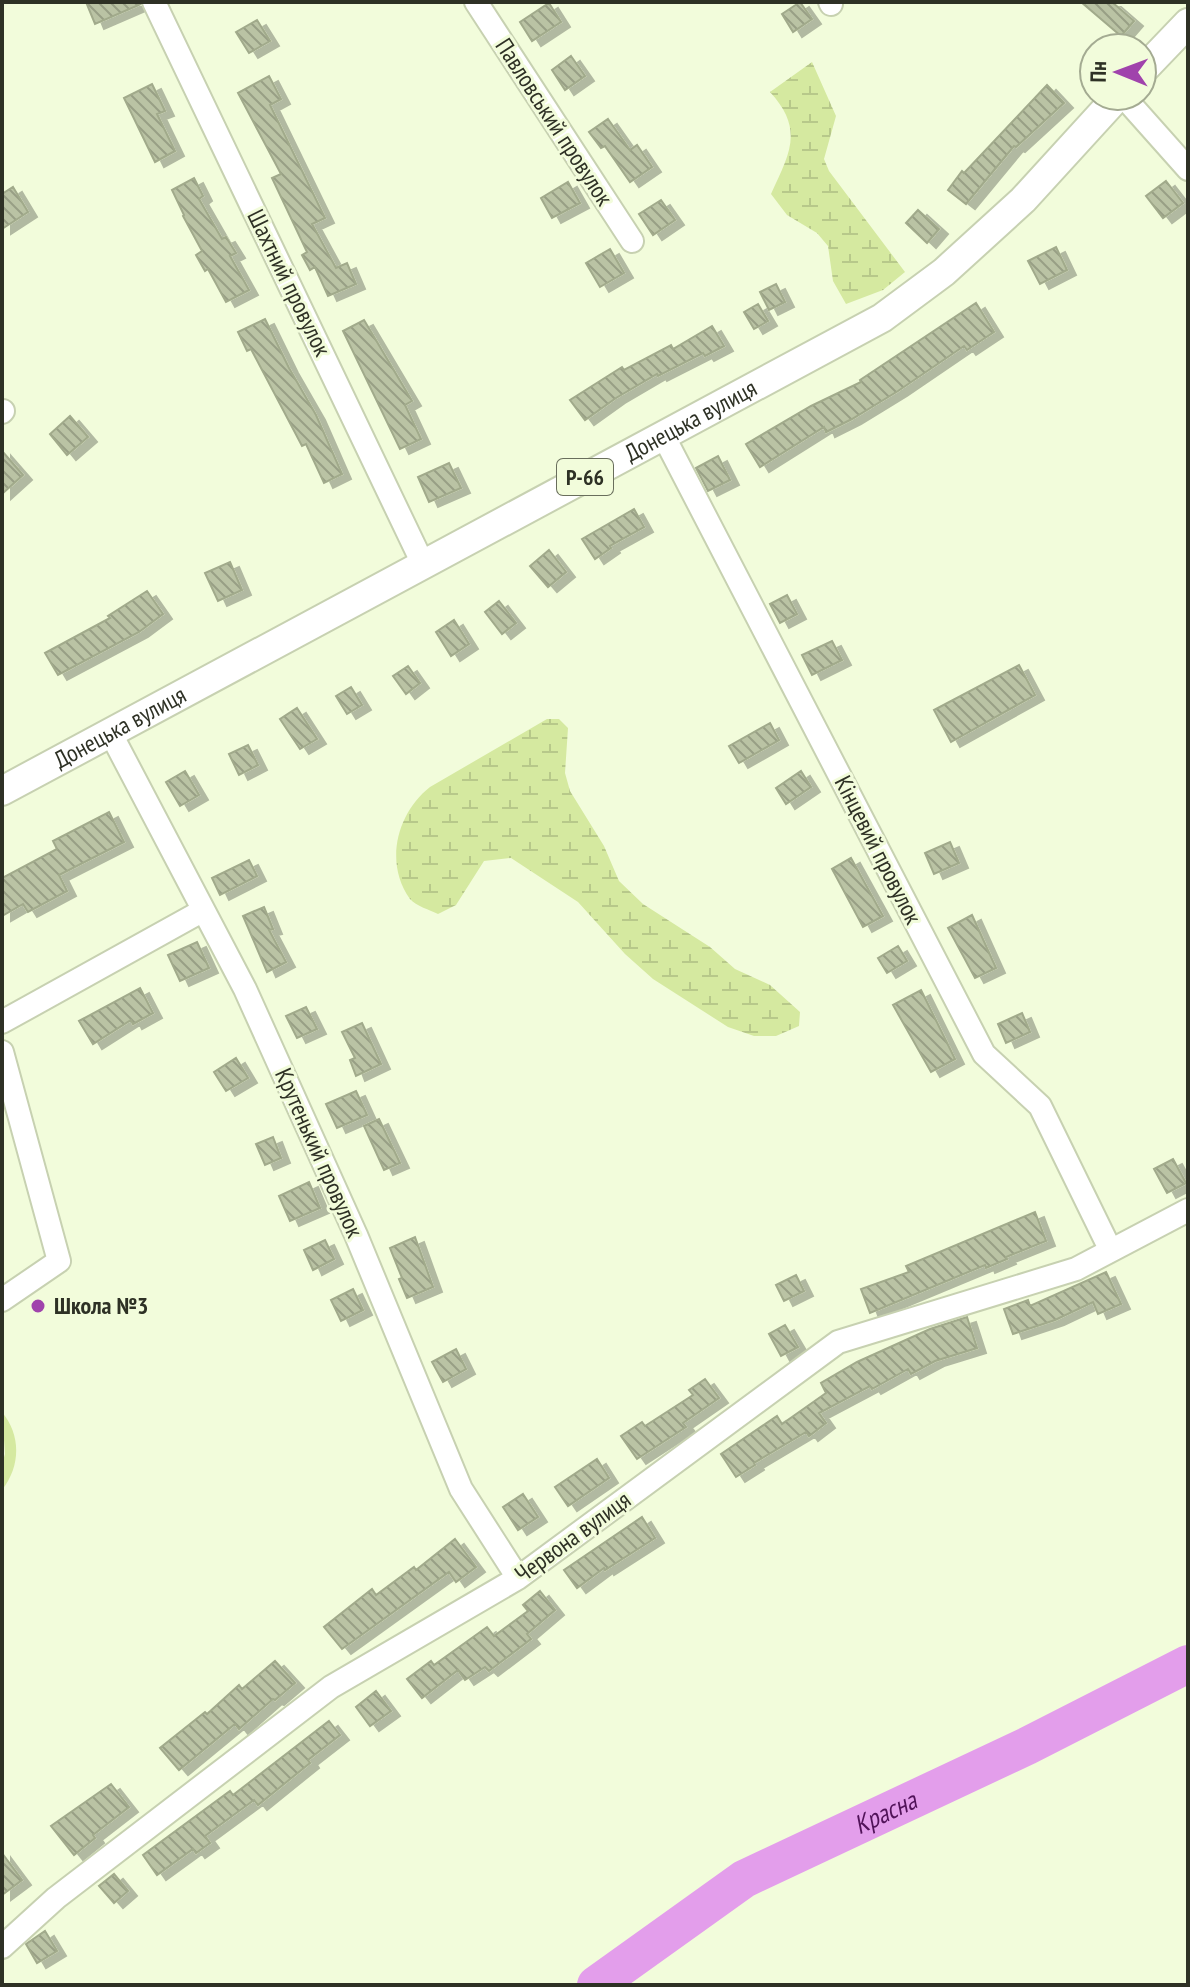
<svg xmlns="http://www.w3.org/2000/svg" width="1190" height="1987" font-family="'PT Sans Narrow',sans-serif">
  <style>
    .wetland { fill: url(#wetland-marsh) }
    .green { fill: #d5e9a0 }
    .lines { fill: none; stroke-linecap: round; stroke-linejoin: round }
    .river { stroke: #e39eeb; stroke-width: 38 }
    .building { fill: url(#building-back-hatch); stroke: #a1aa8b; stroke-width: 2; filter: url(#shadow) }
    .minor-casing { stroke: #c7d1b1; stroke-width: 26 }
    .major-casing { stroke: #c7d1b1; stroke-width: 32 }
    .minor { stroke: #fff; stroke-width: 22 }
    .major { stroke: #fff; stroke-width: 28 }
    .poi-dot { fill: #a043ac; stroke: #f2fcdb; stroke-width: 3 }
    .labels { text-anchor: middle; stroke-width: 6; stroke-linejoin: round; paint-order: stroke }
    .shield { fill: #f2fcdb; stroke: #696e5c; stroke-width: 2 }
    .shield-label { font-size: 22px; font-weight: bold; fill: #2e3125 }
    .street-label { font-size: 24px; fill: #2e3125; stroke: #f2fcdb }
    .poi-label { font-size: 24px; font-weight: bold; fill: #2e3125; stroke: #f2fcdb; text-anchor: start }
    .water-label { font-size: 26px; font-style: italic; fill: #511359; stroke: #f2fcdb }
  </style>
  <defs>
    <pattern id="wetland-marsh" width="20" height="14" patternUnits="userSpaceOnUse" patternTransform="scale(2)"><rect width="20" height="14" fill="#d5e9a0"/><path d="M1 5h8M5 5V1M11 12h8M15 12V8" fill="none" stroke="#b7c88a"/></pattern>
    <pattern id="building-back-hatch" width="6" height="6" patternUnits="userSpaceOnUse" patternTransform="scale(2)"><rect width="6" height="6" fill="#bac3a4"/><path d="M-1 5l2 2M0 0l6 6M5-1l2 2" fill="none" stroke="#989f85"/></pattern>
    <filter id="shadow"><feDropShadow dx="9" dy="5" stdDeviation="0" flood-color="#0004"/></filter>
  </defs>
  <rect width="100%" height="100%" fill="#f2fcdb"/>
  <path class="wetland" d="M812,62l24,54 -12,43 5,12 76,101 -22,18 -37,14 -13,-23 -5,-35 -11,-13 -30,-18 -16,-21c18,-40 34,-64 -1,-102z
    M547,719h12l9,9 -3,45 5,18 34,55 15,35 24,23 67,43 25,22 35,16 30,27 -1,14 -23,10h-22l-26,-9 -75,-48 -28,-25 -47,-52 -67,-44 -27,3 -28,44 -18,9c-8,-4 -22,-8 -28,-15 -26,-36 -13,-86 20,-112z"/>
  <path class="green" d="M2,1412c19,23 19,54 0,78v-26l3,-10z"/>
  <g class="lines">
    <path class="river" id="s1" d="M596,1985l148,-106 283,-133 161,-82"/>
  </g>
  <path class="building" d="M86,2h54l1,2 -46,20z
    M800,2l12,17 -19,13 -11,-18z
    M1081,2h31l22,19 -13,15z
    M549,3l12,19 -29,19 -12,-19z
    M257,20l13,21 -21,12 -13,-21z
    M571,56l14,20 -20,14 -13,-20z
    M269,76l12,23 -11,6 55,113 -13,6 24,44 11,-5 9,21 -28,12 -13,-29 -5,3 -8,-15 5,-3 -35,-74 9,-4 -43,-81z
    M152,84l13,27 -8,3 18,37 -20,11 -31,-64z
    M1047,85l17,18 -48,44 -2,-1 -48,58 -18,-14 14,-19 2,2z
    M608,119l22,31 7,-5 15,22 -22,15 -25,-36 -4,2 -12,-16z
    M194,178l9,18 -4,3 23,40 4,-2 10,16 -6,3 19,34 -23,12 -18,-33 -3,2 -9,-16 6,-4 -19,-35 1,-1 -12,-25z
    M1166,181l17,22 -20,15 -17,-22z
    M568,182l12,21 -28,15 -11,-20z
    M13,187l15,25 -26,17v-35z
    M661,200l14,20 -22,15 -14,-21z
    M918,210l21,19 -12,14 -21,-20z
    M1056,247l11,23 -27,14 -12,-23z
    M610,249l14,24 -24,14 -14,-24z
    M776,284l9,18 -16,8 -9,-18z
    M976,303l18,29 -27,18 -3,-4 -66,45 -46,28 -26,13 -2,-5 -64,40 -14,-23 65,-38 50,-24 -1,-2z
    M758,304l10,17 -14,8 -10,-17z
    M265,319l24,49 27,47 26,59 -18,9 -18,-39 -4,2 -51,-97 -4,2 -9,-19z
    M364,320l48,81 -7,4 16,34 -21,10 -57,-118z
    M712,326l12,20 -19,10 -2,-3 -45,23 -1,-2 -41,24 -31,22 -15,-20 52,-33 2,3 47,-25 2,4z
    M70,416l18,21 -21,18 -17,-21z
    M2,451l21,24 -21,19z
    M718,456l12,24 -22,11 -12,-23z
    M449,463l12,25 -32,14 -11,-25z
    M634,509l10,18 -34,19 1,2 -16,11 -13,-20z
    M549,550l17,22 -18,15 -18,-21z
    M230,562l12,28 -24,11 -13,-28z
    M147,591l16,23 -24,18 -81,43 -13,-22 65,-35 -2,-2z
    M787,595l10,19 -17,9 -10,-19z
    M499,601l17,22 -14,11 -17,-22z
    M454,620l15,24 -18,12 -15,-24z
    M832,641l10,19 -30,15 -10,-20z
    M1019,665l16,30 -84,47 -17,-32z
    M408,666l12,17 -14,11 -13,-18z
    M351,687l11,18 -15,9 -11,-18z
    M297,708l20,31 -17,10 -20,-30z
    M770,723l9,17 -40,23 -10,-17z
    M248,745l10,20 -19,10 -10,-21z
    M185,771l14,24 -19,11 -14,-24z
    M801,771l10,16 -25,17 -10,-16z
    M109,812l15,30 -65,33 8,16 -39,21 -5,-8 -21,12v-38l55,-29 -4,-8z
    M950,842l9,21 -25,11 -9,-21z
    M851,858l32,58 -20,11 -31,-58z
    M249,860l8,16 -37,19 -8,-17z
    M264,907l9,22 -4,1 17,32 -19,10 -24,-56z
    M972,915l24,53 -21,10 -27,-50z
    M197,942l12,26 -29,13 -12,-26z
    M898,946l9,15 -20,12 -9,-15z
    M140,988l13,25 -20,11 -2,-4 -38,24 -14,-23z
    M921,990l34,69 -24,13 -38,-67z
    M306,1007l11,22 -20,9 -11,-22z
    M1022,1013l8,19 -24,11 -8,-19z
    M362,1023l19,41 -25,12 -6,-16 5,-2 -13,-26z
    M236,1058l12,20 -22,13 -12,-19z
    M356,1091l11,24 -30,13 -11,-24z
    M379,1119l21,44 -16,7 -20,-44z
    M273,1137l8,21 -16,7 -9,-21z
    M1173,1159l13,24 -19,10 -13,-24z
    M309,1182l11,26 -30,13 -11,-25z
    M1035,1212l11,29 -40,16 1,2 -21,9 -1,-3 -115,48 -9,-24 48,-17 -3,-6z
    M415,1237l18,50 -26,11 -8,-19 3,-1 -12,-30z
    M325,1240l9,19 -21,11 -9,-20z
    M1106,1272l15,32 -23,10 -5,-12 -38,18 -42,14 -9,-25 24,-9 2,6z
    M796,1275l8,16 -20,10 -8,-16z
    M353,1289l10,21 -22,11 -10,-21z
    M967,1317l10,31 -42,13 -24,13 -3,-5 -36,20 -2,-3 -51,27 7,10 -17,13 -3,-4 -52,31 1,2 -19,12 -15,-23 56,-38 5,8 44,-31 -5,-10 36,-21 73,-33z
    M785,1325l13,22 -17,9 -12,-22z
    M456,1349l10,20 -23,13 -11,-20z
    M705,1379l14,19 -36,25 3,4 -49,32 -16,-23 21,-14 3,4 48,-31 -4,-5z
    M597,1459l12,19 -41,28 -13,-19z
    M523,1494l15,23 -20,13 -15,-23z
    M642,1517l13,21 -50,32 -1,-2 -27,20 -13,-18z
    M455,1539l21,28 -20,15 -7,-10 -107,77 -18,-22 48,-38 4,6 38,-28 2,3z
    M540,1591l15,19 -28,24 4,5 -42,32 -4,-4 -20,13 -7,-10 -36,28 -15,-19 24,-18 3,4 53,-38 7,9 34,-25 -5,-6z
    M275,1661l20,22 -20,17 -2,-1 -34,30 -4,-5 -56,46 -19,-22 45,-36 2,2 32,-29 3,4z
    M376,1691l15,20 -21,15 -14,-19z
    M329,1721l11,14 -32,25 2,3 -52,42 -4,-5 -49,36 5,7 -14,10 -3,-4 -36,26 -14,-20 87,-64 3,4z
    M111,1784l18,23 -36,28 2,3 -21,17 -23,-29z
    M2,1853l20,27 -20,15z
    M114,1874l14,17 -14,12 -15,-17z
    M45,1931l12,20 -20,12 -11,-19z"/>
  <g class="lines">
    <g class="minor-casing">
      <path id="minor" d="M154,2l269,562
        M476,2l156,239
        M830,2l1,2
        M1123,96l65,73
        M2,412l1,-1
        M663,435l321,619 56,52 70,143
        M110,732l135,257 111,246 105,254 57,89
        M2,1022l200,-111
        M2,1052l57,209 -57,39
        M2,1947l54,-49 275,-211 187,-109 320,-236 238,-73 112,-59"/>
    </g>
    <g class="major-casing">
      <g id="major">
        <path d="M1142,71l46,-48"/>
        <path id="s2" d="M2,791l880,-473 62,-46 79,-72 95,-104"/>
      </g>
    </g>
    <use href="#minor" class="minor"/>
    <use href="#major" class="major"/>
  </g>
  <circle class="poi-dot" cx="38" cy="1306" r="8"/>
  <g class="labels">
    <rect class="shield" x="557" y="459" width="56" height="36" rx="6"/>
    <g class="shield-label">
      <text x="585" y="485">Р-66</text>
    </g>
    <g class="street-label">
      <text transform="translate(554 122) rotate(57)" y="8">Павловський провулок</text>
      <text transform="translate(289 283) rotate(64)" y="8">Шахтний провулок</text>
      <text dy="8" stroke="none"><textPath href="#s2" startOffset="782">Донецька вулиця</textPath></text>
      <text dy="8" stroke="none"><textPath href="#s2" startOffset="134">Донецька вулиця</textPath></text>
      <text transform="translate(878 850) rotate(63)" y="8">Кінцевий провулок</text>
      <text transform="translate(319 1153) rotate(66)" y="8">Крутенький провулок</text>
      <text transform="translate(573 1537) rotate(-36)" y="8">Червона вулиця</text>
    </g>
    <g class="poi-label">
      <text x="54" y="1314">Школа №3</text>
    </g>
    <g class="water-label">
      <text dy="9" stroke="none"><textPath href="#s1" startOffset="338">Красна</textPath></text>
    </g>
  </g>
  <rect width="1190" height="1987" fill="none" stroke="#2e3125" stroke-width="8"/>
  <g transform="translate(1118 72) rotate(271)"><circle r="38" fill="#f2fcdb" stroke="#a4ab92" stroke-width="2"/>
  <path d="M0-6L14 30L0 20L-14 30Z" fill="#a043ac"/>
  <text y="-12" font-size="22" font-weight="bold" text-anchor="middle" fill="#2e3125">Пн</text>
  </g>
</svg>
